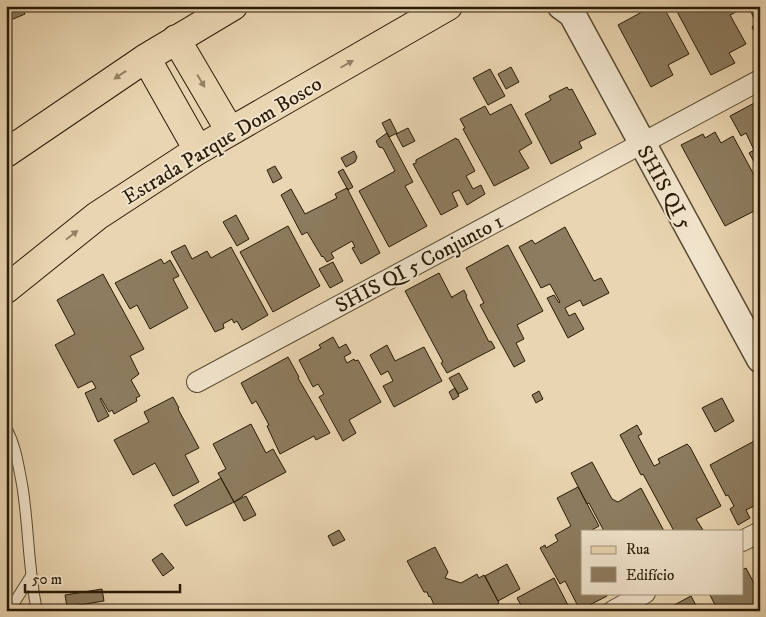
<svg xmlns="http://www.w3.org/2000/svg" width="766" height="617" font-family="'IM FELL DW Pica',serif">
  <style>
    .building { fill: #8d7c5f; stroke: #291b06 }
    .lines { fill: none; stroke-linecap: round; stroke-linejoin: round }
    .service-casing { stroke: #594a31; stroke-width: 12 }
    .minor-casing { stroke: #594a31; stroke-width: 22 }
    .tertiary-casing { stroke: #594a31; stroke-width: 29 }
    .primary-casing { stroke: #291b06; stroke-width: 30 }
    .service { stroke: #f1e4cc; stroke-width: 10 }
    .minor { stroke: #f1e4cc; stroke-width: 20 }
    .tertiary { stroke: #f1e4cc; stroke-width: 26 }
    .primary { stroke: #e9d5b1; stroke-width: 28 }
    .oneway { fill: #938164 }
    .labels { text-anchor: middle; stroke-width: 4; stroke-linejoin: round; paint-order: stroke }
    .street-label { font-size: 21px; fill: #291b06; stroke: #f1e4cc }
  </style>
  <rect width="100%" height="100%" fill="#e9d5b1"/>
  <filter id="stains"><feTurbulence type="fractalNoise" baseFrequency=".004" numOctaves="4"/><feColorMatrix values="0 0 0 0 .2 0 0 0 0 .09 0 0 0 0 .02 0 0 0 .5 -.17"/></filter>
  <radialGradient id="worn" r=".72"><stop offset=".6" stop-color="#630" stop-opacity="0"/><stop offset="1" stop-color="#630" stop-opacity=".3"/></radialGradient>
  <path class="building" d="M6,6h15l4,8 -19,8z
    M653,6h10l26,48 -21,11 5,10 -22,12 -33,-62z
    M674,6h59l3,6 -6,3 16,29 -17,9 6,10 -24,12z
    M748,6h12v35l-8,-14 5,-3z
    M511,67l8,15 -13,7 -8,-15z
    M490,69l15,27 -17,9 -15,-27z
    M567,87l2,3 3,-1 24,45 -17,8 3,6 -31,16 -26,-50 26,-14 -2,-4z
    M760,100v72l-11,-19 5,-3 -8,-17 -5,3 -11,-20z
    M511,104l21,39 -13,8 10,17 -35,18 -31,-57 2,-1 -5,-9 25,-13 5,9z
    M390,119l7,14 -8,4 -7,-14z
    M408,128l7,13 -12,6 -7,-13z
    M715,132l6,11 12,-7 27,50v22l-35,18 -44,-81 22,-11 2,4z
    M387,133l26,49 -8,4 22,40 -38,21 -30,-56 36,-20 -12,-23 -4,-1 -3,-6z
    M456,138l1,2 1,-1 17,32 -9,5 7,13 8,-4 4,9 -18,11 -8,-15 -7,3 6,13 -17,9 -28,-51 3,-1v-3z
    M354,151l3,6 -2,5 -9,5 -5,-9z
    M275,166l7,12 -9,5 -6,-13z
    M343,169l10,18 -5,3 -10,-18z
    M347,188l33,65 -19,11 -9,-16 3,-1 -3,-6 -21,12 3,5 -7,4 -4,-6 -1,1 -15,-25 -5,3 -21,-40 10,-6 14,25 32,-16 -2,-4z
    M236,215l13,24 -12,7 -14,-24z
    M288,226l32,60 -47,26 -33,-60z
    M565,227l29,54 7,-3 8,15 -26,13 -3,-6 -15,8 4,8 6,-3 9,16 -16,9 -21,-40 7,-3 5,8 1,-1 -10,-18 -9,4 -22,-41 13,-7 3,4z
    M185,245l7,14 15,-8 4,7 20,-11 37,68 -26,15 -5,-9 -3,2 -2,-4 -9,5 1,4 -9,4 -44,-80z
    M508,245l35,66 -26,14 7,14 -8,4 9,18 -11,6 -34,-62 4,-2 -18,-35z
    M161,259l3,5 6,-4 9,16 -6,3 15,29 -38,21 -13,-24 -7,4 -15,-26z
    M333,262l10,19 -13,7 -11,-19z
    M439,273l13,25v-1l12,-7 3,6 -1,1 23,45 2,-1 4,7 -48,25 -6,-10 2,-1 -38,-71z
    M103,274l41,75 -14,7 9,18 -8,6 9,16 -4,2 1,3 -23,13 -2,-4 -3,2 -8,-14 -1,1 9,17 -11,6 -13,-29 11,-5 -4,-7 -14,7 -23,-43 20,-11 -18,-34z
    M333,337l6,11 7,-4 5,9 -7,4 3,6 7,-4 1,2 3,-1 23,42 -32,18 7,13 -13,8 -24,-44 5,-3 -6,-10 -5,3 -14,-27 22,-12 -2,-3z
    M387,345l8,16 29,-14 18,34 -48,26 -11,-21 10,-5 -5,-10 -7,4 -11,-20z
    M288,357l11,20 -1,1 32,55 -14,7 -2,-4 -34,18 -13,-28 2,-1 -13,-24 -4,3 -11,-21z
    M459,373l9,16 -10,5 -9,-16z
    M455,388l4,8 -6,4 -4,-8z
    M539,391l4,8 -7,4 -4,-8z
    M173,397l6,11 -1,1 21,39 -14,7 14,27 -26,14 -18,-33 -22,12 -19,-35 35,-18 -5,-10z
    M722,398l12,23 -19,11 -13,-24z
    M251,424l15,29 7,-4 13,23 -43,23v1l-9,6 -16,-29 8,-4 -13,-25z
    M637,425l5,9 -4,2 16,30 6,-3 -2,-4 29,-15 3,3 31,59 -25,13 7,11 -29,1 -31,-57 -2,1 -21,-40z
    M756,440l4,8v30l-3,2 1,2 2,-1v22l-14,7 4,8 -12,7 -8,-16 4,-3 -6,-11 -2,1 -16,-31z
    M592,462l20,37 6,3 23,-14 23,43h-60l-15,-28 -2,1 -16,-31z
    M221,478l13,24 -48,24 -12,-21z
    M578,487l21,39 -9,5h-8v62h24l1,3 -27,14 -15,-29 -5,3 -20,-36 5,-3 1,3 12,-7 -3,-6 16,-9 -14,-28z
    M246,496l10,19 -12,6 -10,-19z
    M339,530l6,10 -12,6 -5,-10z
    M435,547l13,25 -3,6 16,5 16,-9 2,4 5,-3 15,28 -4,3 -2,5h-56l-7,-15 -1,1 -2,-5h-3l-17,-31z
    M162,553l12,15 -11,8 -11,-16z
    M507,564l13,25 -22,12 -13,-25z
    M746,568l13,25 1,12 -3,1 3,5h-42l-9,-18h33v-23z
    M554,578l17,33h-47l-7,-13z
    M102,589l2,12 -37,6 -2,-12z
    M691,596l8,15h-36z"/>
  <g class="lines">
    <g class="service-casing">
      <path id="service" d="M6,428c10,18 12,36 16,56 7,42 6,85 15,127
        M9,611l22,-35"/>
    </g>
    <g class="minor-casing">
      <path id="minor" d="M197,382l563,-302
        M742,541l18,-9
        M613,611l32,-18"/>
    </g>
    <g class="tertiary-casing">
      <path id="tertiary" d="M561,6l11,8 188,345"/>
    </g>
    <g class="primary-casing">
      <path id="primary" d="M176,39l54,92
        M146,58l52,92
        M6,153l140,-95 87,-52
        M6,289l91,-73 101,-66 250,-144"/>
    </g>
    <use href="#service" class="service"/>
    <use href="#minor" class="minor"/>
    <use href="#tertiary" class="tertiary"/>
    <use href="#primary" class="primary"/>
  </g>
  <defs><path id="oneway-solid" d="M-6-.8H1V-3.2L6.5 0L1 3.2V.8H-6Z" transform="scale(1.25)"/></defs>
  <g class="oneway">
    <use href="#oneway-solid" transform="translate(347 64) rotate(-30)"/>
    <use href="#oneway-solid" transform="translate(120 75) rotate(146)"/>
    <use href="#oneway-solid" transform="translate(201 81) rotate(59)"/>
    <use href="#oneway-solid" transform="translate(72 235) rotate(-37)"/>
  </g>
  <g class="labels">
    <g class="street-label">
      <text transform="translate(222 140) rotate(-31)" y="7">Estrada Parque Dom Bosco</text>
      <text transform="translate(665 187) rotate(61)" y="7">SHIS QI 5</text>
      <text transform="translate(419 263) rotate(-28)" y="7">SHIS QI 5 Conjunto 1</text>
    </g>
  </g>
  <rect width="766" height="617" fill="none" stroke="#e9d5b1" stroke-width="25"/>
  <rect x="8" y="8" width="751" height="602" fill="none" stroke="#291b06" stroke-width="2.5"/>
  <rect x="12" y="12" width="741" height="592" fill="none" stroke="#291b06"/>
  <rect x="581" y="530" width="162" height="65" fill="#f1e4cc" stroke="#a1947d"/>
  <rect x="591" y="546" width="25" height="8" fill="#e9d5b1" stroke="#a1947d"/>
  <text x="626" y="554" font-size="15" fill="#291b06">Rua</text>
  <rect x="591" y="567" width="25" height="15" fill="#8d7c5f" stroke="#a1947d"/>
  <text x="626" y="580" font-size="15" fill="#291b06">Edifício</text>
  <path d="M25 584v8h155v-8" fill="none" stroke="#291b06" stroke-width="2.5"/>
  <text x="32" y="584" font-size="15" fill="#291b06" stroke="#f1e4cc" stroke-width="4" paint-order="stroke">50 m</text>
  <rect width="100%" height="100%" filter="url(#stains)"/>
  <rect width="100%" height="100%" fill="url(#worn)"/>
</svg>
